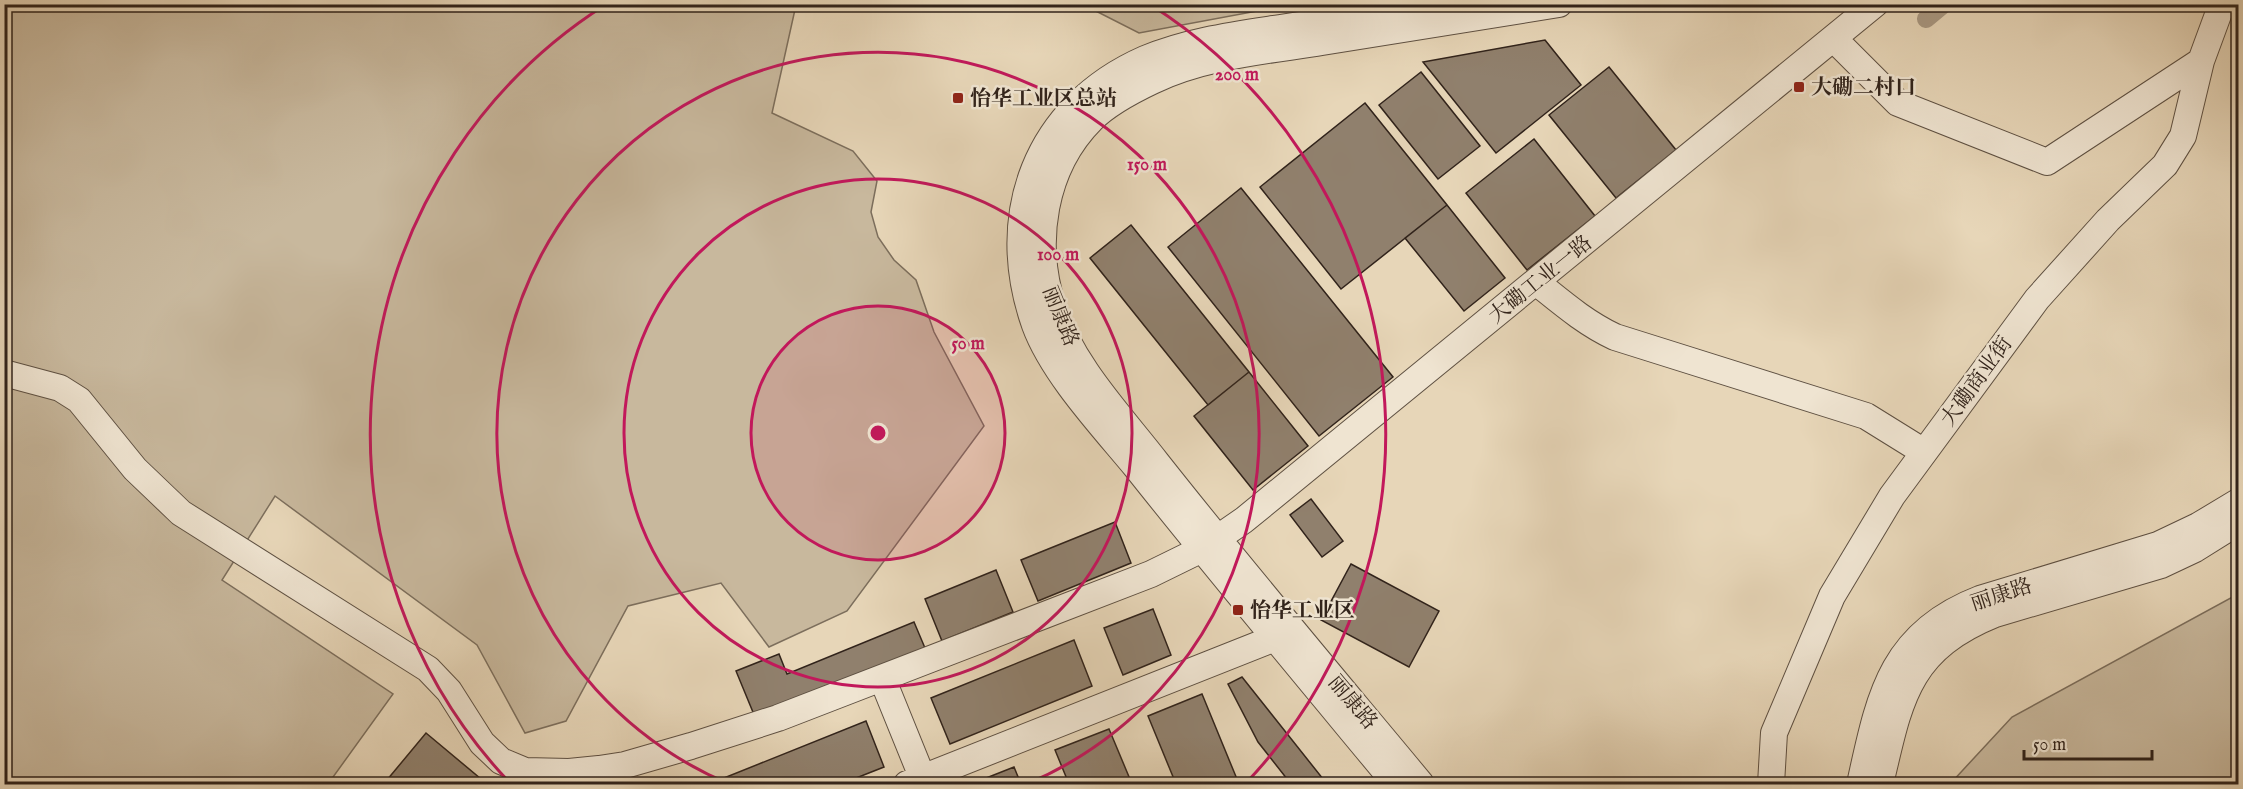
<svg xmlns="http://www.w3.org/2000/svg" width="2243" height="789" font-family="'IM FELL English','Noto Serif SC',serif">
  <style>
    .green { fill: #c8b89d; stroke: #7c6e5c; stroke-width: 1.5 }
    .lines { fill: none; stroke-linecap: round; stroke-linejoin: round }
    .canal { stroke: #a99983; stroke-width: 18 }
    .building { fill: #90806d; stroke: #31231b; stroke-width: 1.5 }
    .minor-casing { stroke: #5e5042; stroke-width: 28 }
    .minor { stroke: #efe4d1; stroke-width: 26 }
    .ring { fill: none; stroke: #c2185b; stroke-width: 3 }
    .poi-dot { fill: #8f2418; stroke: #efe4d1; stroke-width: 2 }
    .labels { text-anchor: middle; stroke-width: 5; stroke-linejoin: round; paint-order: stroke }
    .poi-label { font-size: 21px; font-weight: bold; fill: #31231b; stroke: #efe4d1; text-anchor: start }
    .street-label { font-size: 21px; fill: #31231b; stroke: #efe4d1 }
    .centre { fill: #c2185b; stroke: #efe4d1; stroke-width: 3 }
    .ring-label { font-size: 18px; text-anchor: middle; font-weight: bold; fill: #c2185b; stroke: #efe4d1; stroke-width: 5; stroke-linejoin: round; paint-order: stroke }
  </style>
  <rect width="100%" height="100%" fill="#e7d6b8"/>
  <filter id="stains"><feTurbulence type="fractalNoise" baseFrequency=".00333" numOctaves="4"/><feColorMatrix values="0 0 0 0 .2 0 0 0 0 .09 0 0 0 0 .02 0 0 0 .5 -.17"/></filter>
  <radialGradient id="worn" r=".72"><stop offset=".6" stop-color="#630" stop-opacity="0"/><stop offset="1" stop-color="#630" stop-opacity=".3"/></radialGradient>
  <path class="green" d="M5,5h791l-24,108 81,38 24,30 -6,31 7,25 16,23 22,20 18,52 50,94 -137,185 -78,36 -48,-64 -93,23 -62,115 -41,12 -48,-88 -202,-149 -53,84 171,114 -65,90h-323z
    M1084,5h206l-151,28z
    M2238,594v190h-288l62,-67z"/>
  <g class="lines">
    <path class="canal" d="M1926,19l18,-15"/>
  </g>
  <path class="building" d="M1545,40l36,45 -85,68 -73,-91z
    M1609,67l67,83 -60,48 -67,-83z
    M1421,72l59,74 -42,33 -59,-74z
    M1365,103l82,102 -106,84 -81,-102z
    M1534,139l61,77 -68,54 -61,-77z
    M1241,188l152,189 -74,59 -151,-189z
    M1447,205l58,73 -41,33 -59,-73z
    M1131,225l118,147 -41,33 -118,-147z
    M1249,372l59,74 -55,44 -59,-74z
    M1311,499l32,42 -21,16 -32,-42z
    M1115,522l16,41 -93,38 -17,-41z
    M1351,564l88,47 -30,56 -88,-47z
    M996,570l17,42 -71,29 -17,-42z
    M1153,609l18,46 -48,20 -19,-47z
    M914,622l11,26 -170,69 -19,-46 43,-17 8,20z
    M1074,640l18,46 -142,58 -19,-46z
    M1242,677l85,107h-36l-33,-42 -30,-58z
    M1202,694l37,90h-63l-28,-68z
    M866,721l18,46 -43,17h-132z
    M1109,729l23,55h-63l-14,-34z
    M426,733l61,51h-95l-5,-4z
    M1014,767l7,17h-50z"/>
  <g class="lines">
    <g class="minor-casing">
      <path id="minor" d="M1834,39l64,64 149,59 154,-101
        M1536,282c25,20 49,41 79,55l251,79 58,36
        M4,373l56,15 19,12 56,69 46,44 247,156 21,22 33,52 19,18 24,10 44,1 30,-3 26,-4 66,-19 87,-28 373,-144 51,-25 42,-29 631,-516
        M882,678l43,106
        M907,784l368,-146
        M1396,784c-87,-105 -175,-210 -260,-317 -33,-40 -83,-93 -101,-142 -39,-110 1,-218 110,-266 43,-18 89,-24 135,-31 51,-8 103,-16 155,-24
        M1421,784c-88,-106 -178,-212 -264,-321 -37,-48 -85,-97 -104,-156 -21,-64 -10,-139 39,-188 16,-16 39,-28 60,-38 52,-25 113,-30 170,-39 79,-12 158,-25 237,-38
        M1771,784l3,-51 58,-137 60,-100 145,-197 71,-79 57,-55 18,-29 18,-75 21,-57
        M1860,784c19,-85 29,-150 120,-185l178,-54 40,-19 40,-24
        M1880,784c20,-84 26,-134 115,-170l166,-49 34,-16 43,-27"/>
    </g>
    <use href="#minor" class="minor"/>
  </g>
  <circle cx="878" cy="433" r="127" fill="#c2185b" fill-opacity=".12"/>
  <g class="ring">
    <circle cx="878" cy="433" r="127"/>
    <circle cx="878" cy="433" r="254"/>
    <path d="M729 784A381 381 0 1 1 1027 784"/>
    <path d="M510 783A508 508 0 0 1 605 5M1151 5A508 508 0 0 1 1246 783"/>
  </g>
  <g class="poi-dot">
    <rect x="1793" y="81" width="12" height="12" rx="3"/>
    <rect x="952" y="92" width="12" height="12" rx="3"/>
    <rect x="1232" y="604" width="12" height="12" rx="3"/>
  </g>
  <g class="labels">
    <g class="poi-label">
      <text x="1811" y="94">大磡二村口</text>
      <text x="970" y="105">怡华工业区总站</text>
      <text x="1250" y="617">怡华工业区</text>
    </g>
    <g class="street-label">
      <text transform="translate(1540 279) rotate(-39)" y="7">大磡工业一路</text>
      <text transform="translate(1061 316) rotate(68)" y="7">丽康路</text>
      <text transform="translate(1976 381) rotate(-54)" y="7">大磡商业街</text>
      <text transform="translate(2001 594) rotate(-18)" y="7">丽康路</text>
      <text transform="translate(1353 702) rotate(50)" y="7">丽康路</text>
    </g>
  </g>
  <circle cx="878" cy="433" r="9" class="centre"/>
  <g class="ring-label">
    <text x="1237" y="80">200 m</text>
    <text x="1147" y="170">150 m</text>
    <text x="1058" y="260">100 m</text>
    <text x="968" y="349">50 m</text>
  </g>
  <rect width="2243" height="789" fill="none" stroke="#e7d6b8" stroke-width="24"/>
  <rect x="6" y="6" width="2231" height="777" fill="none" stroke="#31231b" stroke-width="3"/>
  <rect x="12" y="12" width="2219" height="765" fill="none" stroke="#31231b" stroke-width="1.5"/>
  <path d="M2024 750v9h128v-9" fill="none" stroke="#31231b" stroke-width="3"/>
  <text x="2033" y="750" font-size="18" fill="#31231b" stroke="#efe4d1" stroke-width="4.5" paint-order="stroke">50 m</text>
  <rect width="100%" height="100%" filter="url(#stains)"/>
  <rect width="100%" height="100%" fill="url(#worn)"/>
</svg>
